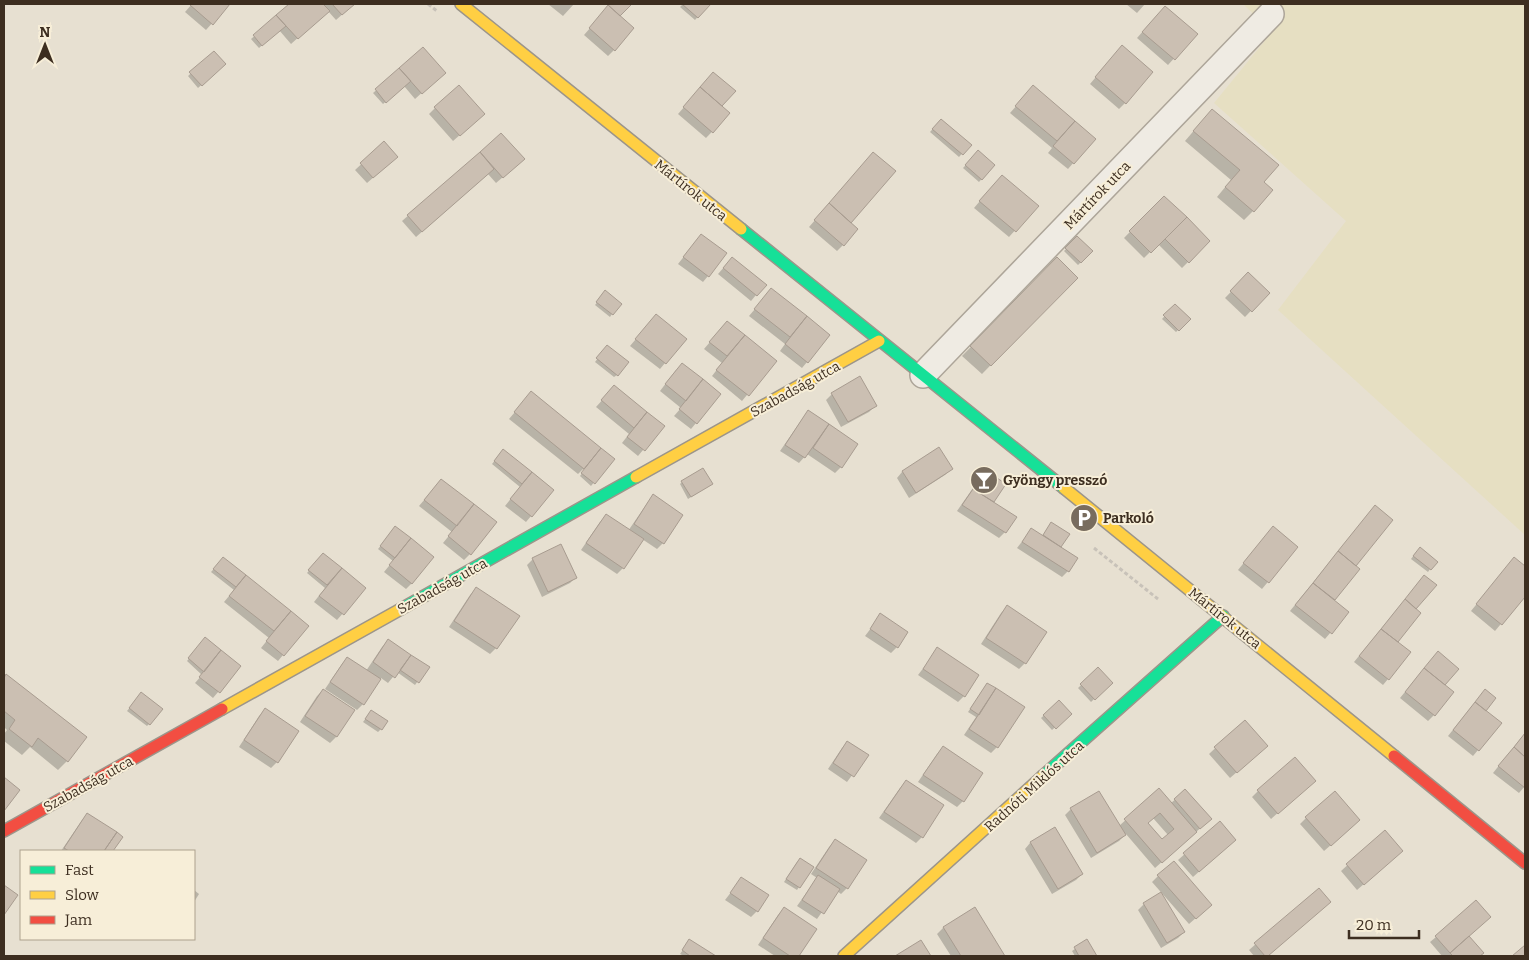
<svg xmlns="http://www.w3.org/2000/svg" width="1529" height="960" font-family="Bitter,serif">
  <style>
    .farmland { fill: #e6dfc2 }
    .shadow { fill: #0003; fill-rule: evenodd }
    .building { fill: #cbbfb2; stroke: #a89c90; fill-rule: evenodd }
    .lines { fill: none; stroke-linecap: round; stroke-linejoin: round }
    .street-casing { stroke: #ada599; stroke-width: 28 }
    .fast-casing { stroke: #9c958a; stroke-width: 14 }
    .slow-casing { stroke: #9c958a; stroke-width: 14 }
    .jam-casing { stroke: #9c958a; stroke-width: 14 }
    .path { stroke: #c8c2b9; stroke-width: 3; stroke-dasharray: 4 2.5; stroke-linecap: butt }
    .street { stroke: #efebe3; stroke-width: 25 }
    .fast { stroke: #16e098; stroke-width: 11 }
    .slow { stroke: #ffcf43; stroke-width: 11 }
    .jam { stroke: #f24e42; stroke-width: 11 }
    .labels { text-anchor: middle; stroke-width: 4; stroke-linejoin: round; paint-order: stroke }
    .street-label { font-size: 14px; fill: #3d2e20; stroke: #f7eed8 }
    .poi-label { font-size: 14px; font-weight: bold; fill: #3d2e20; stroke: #f7eed8; text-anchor: start }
  </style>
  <rect width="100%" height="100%" fill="#e7e0d1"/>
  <path class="farmland" d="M1243,4h282v531l-247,-225 68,-89 -132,-118 58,-71z"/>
  <path class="shadow" d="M192,4h37l-23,26 -21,-18z
    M291,4h63l-18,16 -8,-9 -37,33 -12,-14 -20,18 -8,-9z
    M548,4h26l-11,12z
    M611,4h19l-11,12 -5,34 -6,6 -24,-21z
    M683,4h26l-14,16 -15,-13z
    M1126,4h19l-8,9z
    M1159,13l37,21 -28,31 -31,-27z
    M423,49l15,29 -23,21 -11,-13 -21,18 -10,-11z
    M214,52l11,12 -27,24 -10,-12z
    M1116,53l9,50 -6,6 -29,-25z
    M713,74l21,17 -14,15 9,8 -23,24 -28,-24z
    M1033,87l61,52 -26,30 -20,-16 4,-5 -42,-35z
    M435,108l42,12 -24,21 -24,-27z
    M941,120l29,25 -11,12 -29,-25z
    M1203,120l59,62 -9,29 -9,9 -27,-23 14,-17 -46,-39z
    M501,134l16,31 -21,18 -8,-9 -72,63 -14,-16z
    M384,143l6,20 -23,20 -12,-13z
    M978,152l16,13 -15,17 -16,-14z
    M868,160l-25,85 -6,6 -28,-24z
    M996,182l41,24 -28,31 -35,-29z
    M1164,197l45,44 -27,27 -24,-24 -14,14 -20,-20z
    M701,235l7,41 -5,6 -25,-18z
    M1077,238l14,14 -13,13 -14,-14z
    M732,258l24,37 -5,6 -33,-27z
    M1057,259l19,19 -94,96 -20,-18z
    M1248,274l20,19 -23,24 -20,-19z
    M771,290l58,46 -27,32 -22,-17 5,-7 -36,-28z
    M603,295l9,19 -2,3 -15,-12z
    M1175,305l14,14 -13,13 -14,-13z
    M651,321l14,42 -5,6 -30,-23z
    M727,322l48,39 -33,40 -30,-25 10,-13 -18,-14z
    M605,349l12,26 -3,2 -19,-15z
    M676,370l20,53 -5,6 -17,-13 7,-8 -21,-17z
    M614,387l49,39 -25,30 -16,-13 7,-9 -33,-27z
    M531,393l82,66 -22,27 -11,-10 5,-7 -1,-1 -6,6 -69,-55z
    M832,394l43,12 -6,6 -28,15 -15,-27z
    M808,412l48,32 -15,23 -6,6 -28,-19 -8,9 -19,-12 23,-33z
    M939,449l12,20 -6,6 -36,23 -12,-20 5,-6z
    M503,450l50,40 -27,32 -21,-16 15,-19 -28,-23z
    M982,475l23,57 -6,6 -42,-27z
    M441,480l29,74 -6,6 -21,-17 9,-11 -33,-26z
    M682,482l30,2 -24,15 -8,-15z
    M653,496l10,47 -6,6 -15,-10 -19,29 -6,6 -36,-24 19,-28 6,-6 22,15 20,-29z
    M1369,513l-15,53 4,3 -25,31 15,12 -23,27 -35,-28z
    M1049,526l11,20 -1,1 9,24 -6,6 -45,-29 14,-18 11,7z
    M393,531l19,52 -6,6 -22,-17 9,-11 -15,-12z
    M1267,534l30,13 -35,42 -24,-19z
    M1417,551l13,18 -2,3 -17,-13z
    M323,554l42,34 -28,32 -23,-18 11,-14 -18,-15z
    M1514,558l11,9v28l-30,36 -24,-20z
    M533,559l43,18 -6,6 -28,14 -15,-32z
    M221,561l21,19 4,-3 61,49 -29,35 -17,-13 8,-10 -45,-36 10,-12 -23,-18z
    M476,589l20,59 -6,6 -41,-27 21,-32z
    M1007,607l18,56 -6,6 -38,-25 20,-31z
    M1399,607l16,2 4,4 -23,29 -8,37 -5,6 -29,-23z
    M881,615l16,32 -6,6 -26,-17z
    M203,641l37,25 -27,32 -18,-15 7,-8 -15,-14z
    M388,641l40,26 -13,18 -18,-13 -9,11 -7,-5 -18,26 -6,6 -32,-21 17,-25 6,-6 18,13 16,-24z
    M938,649l26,47 -6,6 -40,-27z
    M1098,669l13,14 -20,19 -13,-14z
    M7,676l60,85 -9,9 -28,-23 -8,8 -18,-14v-7l3,-4 -3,-3v-49z
    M1418,676l25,9 -9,30 -6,6 -28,-23z
    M985,687l12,60 -6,6 -27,-18 12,-18 -8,-5z
    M323,690l30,21 -17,26 -6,6 -30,-21 17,-26z
    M139,696l10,28 -2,2 -20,-15z
    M1059,702l11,12 -18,16 -11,-12z
    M1472,706l6,44 -5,6 -25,-20z
    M265,710l12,52 -6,6 -32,-21 20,-31z
    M369,714l12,15 -3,3 -15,-10z
    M1244,721l16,31 -30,26 -21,-24z
    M1525,733v53l-6,7 -26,-20z
    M848,742l19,13 -20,27 -19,-13 14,-21z
    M943,748l20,53 -6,6 -39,-25 19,-28z
    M906,782l16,55 -6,6 -37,-25 21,-30z
    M1308,786l-37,33 -19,-22 6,-6z
    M1159,790l12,13 14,-12 19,34 -49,43 -29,-34 -7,7 -28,17 -26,-43 6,-6 48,17zM1153,818l15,17 -6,6 -15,-18z
    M88,814l33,23 -9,14h-51l21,-31z
    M1306,818l47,8 -29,25 -24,-27z
    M1220,823l9,22 -36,32 -15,-17z
    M1054,829l28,45 -6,6 -24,14 -27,-45 5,-6z
    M1384,832l11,25 -38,33 -16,-19z
    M835,841l12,47 -6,6 -4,-3 -20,28 -20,-13 20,-28 -6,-4 18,-27z
    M797,862l2,25 -2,3 -13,-8z
    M1158,876l47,34 -16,14 -37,-42z
    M742,878l15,33 -6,6 -26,-17z
    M1318,889l5,18 -56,49h-13l-5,-6z
    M194,890l5,4 -5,8z
    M1160,894l24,38 -6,6 -17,10 -23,-38 6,-6z
    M784,909l31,20 -17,27h-23l-17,-11 20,-30z
    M974,909l29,47h-52l-14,-22 6,-6z
    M1436,937h32l14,16 -3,3h-31l-1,-1 -5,1 -12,-14z
    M690,940l23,16h-29l-4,-2z
    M1086,941l10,15h-21l-3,-5z"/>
  <path class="building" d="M191,4h39l-17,21 -23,-20z
    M289,4h34l7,7 -32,28 -22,-24z
    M332,4h23l-13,11z
    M610,4h22l-12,12 -12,-11z
    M682,4h29l-13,14z
    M608,5l26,23 -19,23 -26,-23z
    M1165,6l33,28 -23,26 -33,-28z
    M276,15l10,11 -24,20 -9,-11z
    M1122,45l31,27 -27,32 -31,-27z
    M423,47l23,26 -24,21 -23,-26z
    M214,51l12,13 -24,22 -13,-14z
    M399,68l12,13 -25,22 -11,-14z
    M713,72l23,19 -14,15 -22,-19z
    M459,85l26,29 -25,22 -26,-29z
    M1033,85l42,36 -18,20 -42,-35z
    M700,87l30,26 -17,20 -30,-26z
    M1212,109l67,56 -15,17 9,8 -19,22 -29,-25 15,-17 -47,-39z
    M941,119l31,26 -9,10 -31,-26z
    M1075,121l21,18 -22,25 -21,-18z
    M501,133l24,26 -22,19 -23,-26z
    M384,141l14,16 -25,21 -13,-15z
    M978,150l17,15 -13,15 -17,-15z
    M480,152l14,17 -72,63 -15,-17z
    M873,152l23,19 -45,52 -22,-20z
    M1002,175l37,31 -23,26 -37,-31z
    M1164,196l23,21 -36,36 -22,-22z
    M829,203l29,26 -14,17 -30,-26z
    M1187,217l23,24 -21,22 -24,-24z
    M701,234l26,19 -18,24 -26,-20z
    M1077,236l16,15 -12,12 -16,-15z
    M732,257l35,28 -10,11 -34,-28z
    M1057,257l21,21 -87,88 -21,-20z
    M1248,272l22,21 -18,19 -22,-21z
    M771,288l36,28 -17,21 -36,-28z
    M605,290l17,14 -9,11 -17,-13z
    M1175,304l16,15 -12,12 -16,-16z
    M656,314l31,25 -21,25 -31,-25z
    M807,316l23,19 -22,28 -23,-19z
    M727,321l18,14 -18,21 -18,-14z
    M745,335l32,26 -28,35 -33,-26z
    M607,345l22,17 -11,14 -22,-18z
    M682,363l21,16 -17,22 -21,-17z
    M860,376l17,30 -29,16 -17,-29z
    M703,379l18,15 -24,30 -18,-15z
    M614,385l33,27 -13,16 -33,-28z
    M531,391l70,57 -17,21 -70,-57z
    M808,410l21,14 -24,34 -20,-13z
    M647,412l18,14 -20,25 -18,-14z
    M829,424l29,20 -16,24 -29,-20z
    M939,447l14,22 -37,24 -14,-22z
    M601,448l14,11 -20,25 -14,-11z
    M503,449l29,23 -10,12 -28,-23z
    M703,468l10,16 -22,13 -10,-16z
    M985,470l21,14 -12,18 -21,-13z
    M532,472l22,18 -22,27 -22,-18z
    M441,479l33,25 -17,22 -33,-26z
    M973,489l44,28 -11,16 -44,-28z
    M653,494l30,21 -19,29 -30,-20z
    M474,504l23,18 -26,33 -23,-19z
    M1375,505l18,15 -37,46 -18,-15z
    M606,514l38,25 -20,30 -38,-26z
    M1051,522l19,12 -9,13 -18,-12z
    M395,526l16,12 -16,20 -15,-12z
    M1273,526l25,21 -29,36 -26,-20z
    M1031,528l47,30 -9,14 -47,-30z
    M411,538l23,19 -22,27 -23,-19z
    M561,544l16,34 -29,14 -16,-34z
    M1420,547l18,15 -7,8 -18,-14z
    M1338,551l22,18 -25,31 -22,-17z
    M323,553l19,15 -15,17 -19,-15z
    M223,557l23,18 -10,12 -23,-18z
    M1514,557l11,9v31l-23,28 -26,-21z
    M342,568l24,20 -22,27 -25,-19z
    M246,575l45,36 -17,20 -45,-35z
    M1424,575l13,10 -21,24 -11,-10z
    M1313,583l36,29 -17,22 -37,-29z
    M476,587l44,29 -23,33 -43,-28z
    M1405,599l16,14 -23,29 -17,-13z
    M1007,605l40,27 -21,32 -40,-26z
    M291,611l18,15 -25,30 -18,-15z
    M880,613l28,19 -10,16 -28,-19z
    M1381,629l30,23 -22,28 -30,-24z
    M205,637l16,13 -17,22 -16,-14z
    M388,639l23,16 -16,23 -22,-16z
    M937,647l42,28 -14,22 -42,-28z
    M221,650l20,16 -21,27 -21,-16z
    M1438,651l21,18 -14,16 -21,-17z
    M411,655l19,12 -11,16 -19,-13z
    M347,657l34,22 -17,26 -34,-23z
    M1098,667l15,16 -18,17 -15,-16z
    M1424,668l30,24 -19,24 -30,-24z
    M6,674l81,63 -19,25 -30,-24 -6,9 -23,-18 6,-9 -11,-9v-33z
    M987,683l9,5 -17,27 -9,-6z
    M996,688l29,19 -27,41 -29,-19z
    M323,689l32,21 -18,27 -32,-21z
    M1485,689l11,9 -10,13 -11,-9z
    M141,692l22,17 -13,16 -21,-17z
    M1059,700l13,14 -16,15 -13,-14z
    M1475,702l27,21 -23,28 -26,-21z
    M265,708l34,23 -21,32 -34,-23z
    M371,710l17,11 -6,9 -17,-11z
    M1245,720l23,26 -31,27 -23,-26z
    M1525,733v24l-11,-10z
    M847,741l22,14 -15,22 -21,-14z
    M943,746l40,27 -19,29 -41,-27z
    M1514,747l11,10v31l-27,-22z
    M1295,757l21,24 -38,33 -21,-24z
    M4,777l16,13 -16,21z
    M906,780l38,25 -21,33 -39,-26z
    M1159,788l38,44 -35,31 -38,-44zM1160,813l14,16 -12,10 -14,-16z
    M1185,789l27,30 -12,10 -26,-30z
    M1099,791l27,44 -29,18 -27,-45z
    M1335,791l25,29 -29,26 -26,-29z
    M87,813l30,19 -13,19h-35l-5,-3z
    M1220,821l16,19 -37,32 -16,-19z
    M1055,827l28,47 -25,15 -28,-47z
    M1385,830l18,21 -39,34 -18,-21z
    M117,832l6,5 -10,14h-9z
    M835,839l32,21 -19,29 -32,-21z
    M800,858l14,9 -14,21 -14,-9z
    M1174,861l38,44 -16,14 -39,-44z
    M818,875l22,14 -16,25 -22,-14z
    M741,877l28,18 -11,17 -28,-19z
    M4,885l14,10 -14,20z
    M1319,888l12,14 -63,54h-3l-11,-13z
    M1161,892l24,40 -18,11 -24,-40z
    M1476,900l15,17 -41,36 -15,-17z
    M784,907l33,22 -18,27h-9l-27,-18z
    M975,907l30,49h-44l-18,-29z
    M1469,936l15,17 -4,3h-27l-3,-3z
    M689,939l27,17h-26l-8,-6z
    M1087,939l10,17h-18l-5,-9z
    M921,940l10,16h-36z
    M1525,945v11h-13z"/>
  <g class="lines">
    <g class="street-casing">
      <path id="street" d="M923,375l348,-361"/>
    </g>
    <g class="fast-casing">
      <path id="fast" d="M741,229l323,259
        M401,609l235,-132
        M1043,776l180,-160"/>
    </g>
    <g class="slow-casing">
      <path id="slow" d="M461,4l280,225
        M636,477l243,-136
        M1064,488l330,268
        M222,709l179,-100
        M844,956l199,-180"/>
    </g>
    <g class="jam-casing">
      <path id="jam" d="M1394,756l131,107
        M4,831l218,-122"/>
    </g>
    <path class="path" d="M428,4l9,7
      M1094,548l64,51"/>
    <use href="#street" class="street"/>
    <use href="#fast" class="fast"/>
    <use href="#slow" class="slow"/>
    <use href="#jam" class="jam"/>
  </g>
  <defs>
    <g id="bar-disc" transform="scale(1.4375)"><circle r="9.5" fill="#786c5e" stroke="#f7eed8"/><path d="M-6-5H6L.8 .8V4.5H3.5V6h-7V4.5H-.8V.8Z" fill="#fff"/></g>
    <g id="parking-disc" transform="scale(1.4375)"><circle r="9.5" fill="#786c5e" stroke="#f7eed8"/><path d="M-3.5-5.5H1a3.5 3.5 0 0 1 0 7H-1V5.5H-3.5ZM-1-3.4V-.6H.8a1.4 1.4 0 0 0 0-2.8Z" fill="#fff"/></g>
  </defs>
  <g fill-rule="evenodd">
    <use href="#bar-disc" x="984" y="480"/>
    <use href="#parking-disc" x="1084" y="518"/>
  </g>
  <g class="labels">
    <g class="street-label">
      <text transform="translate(691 190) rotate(39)" y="5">Mártírok utca</text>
      <text transform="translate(1097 195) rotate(-46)" y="5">Mártírok utca</text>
      <text transform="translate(795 389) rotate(-29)" y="5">Szabadság utca</text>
      <text transform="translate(442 586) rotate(-29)" y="5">Szabadság utca</text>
      <text transform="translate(1225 618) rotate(39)" y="5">Mártírok utca</text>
      <text transform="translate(88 784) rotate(-29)" y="5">Szabadság utca</text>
      <text transform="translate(1034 786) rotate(-42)" y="5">Radnóti Miklós utca</text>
    </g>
    <g class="poi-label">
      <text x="1003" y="485">Gyöngy presszó</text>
      <text x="1103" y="523">Parkoló</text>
    </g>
  </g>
  <rect width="1529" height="960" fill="none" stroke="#3d2e20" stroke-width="10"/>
  <rect x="20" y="850" width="175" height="90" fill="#f7eed8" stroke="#ada18e"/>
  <rect x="30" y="866" width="25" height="8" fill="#16e098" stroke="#ada18e"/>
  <text x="65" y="875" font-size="15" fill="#3d2e20">Fast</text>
  <rect x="30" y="891" width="25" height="8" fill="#ffcf43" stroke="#ada18e"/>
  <text x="65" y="900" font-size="15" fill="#3d2e20">Slow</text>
  <rect x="30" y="916" width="25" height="8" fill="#f24e42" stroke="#ada18e"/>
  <text x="65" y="925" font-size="15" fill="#3d2e20">Jam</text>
  <g transform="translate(45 45)" stroke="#f7eed8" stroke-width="4" paint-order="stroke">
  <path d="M0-4L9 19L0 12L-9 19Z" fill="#3d2e20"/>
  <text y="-8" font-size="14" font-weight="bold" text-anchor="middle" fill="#3d2e20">N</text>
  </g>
  <path d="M1349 930v8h70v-8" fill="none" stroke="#3d2e20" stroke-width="2.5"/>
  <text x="1356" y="930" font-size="15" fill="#3d2e20" stroke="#f7eed8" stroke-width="4" paint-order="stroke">20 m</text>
</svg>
